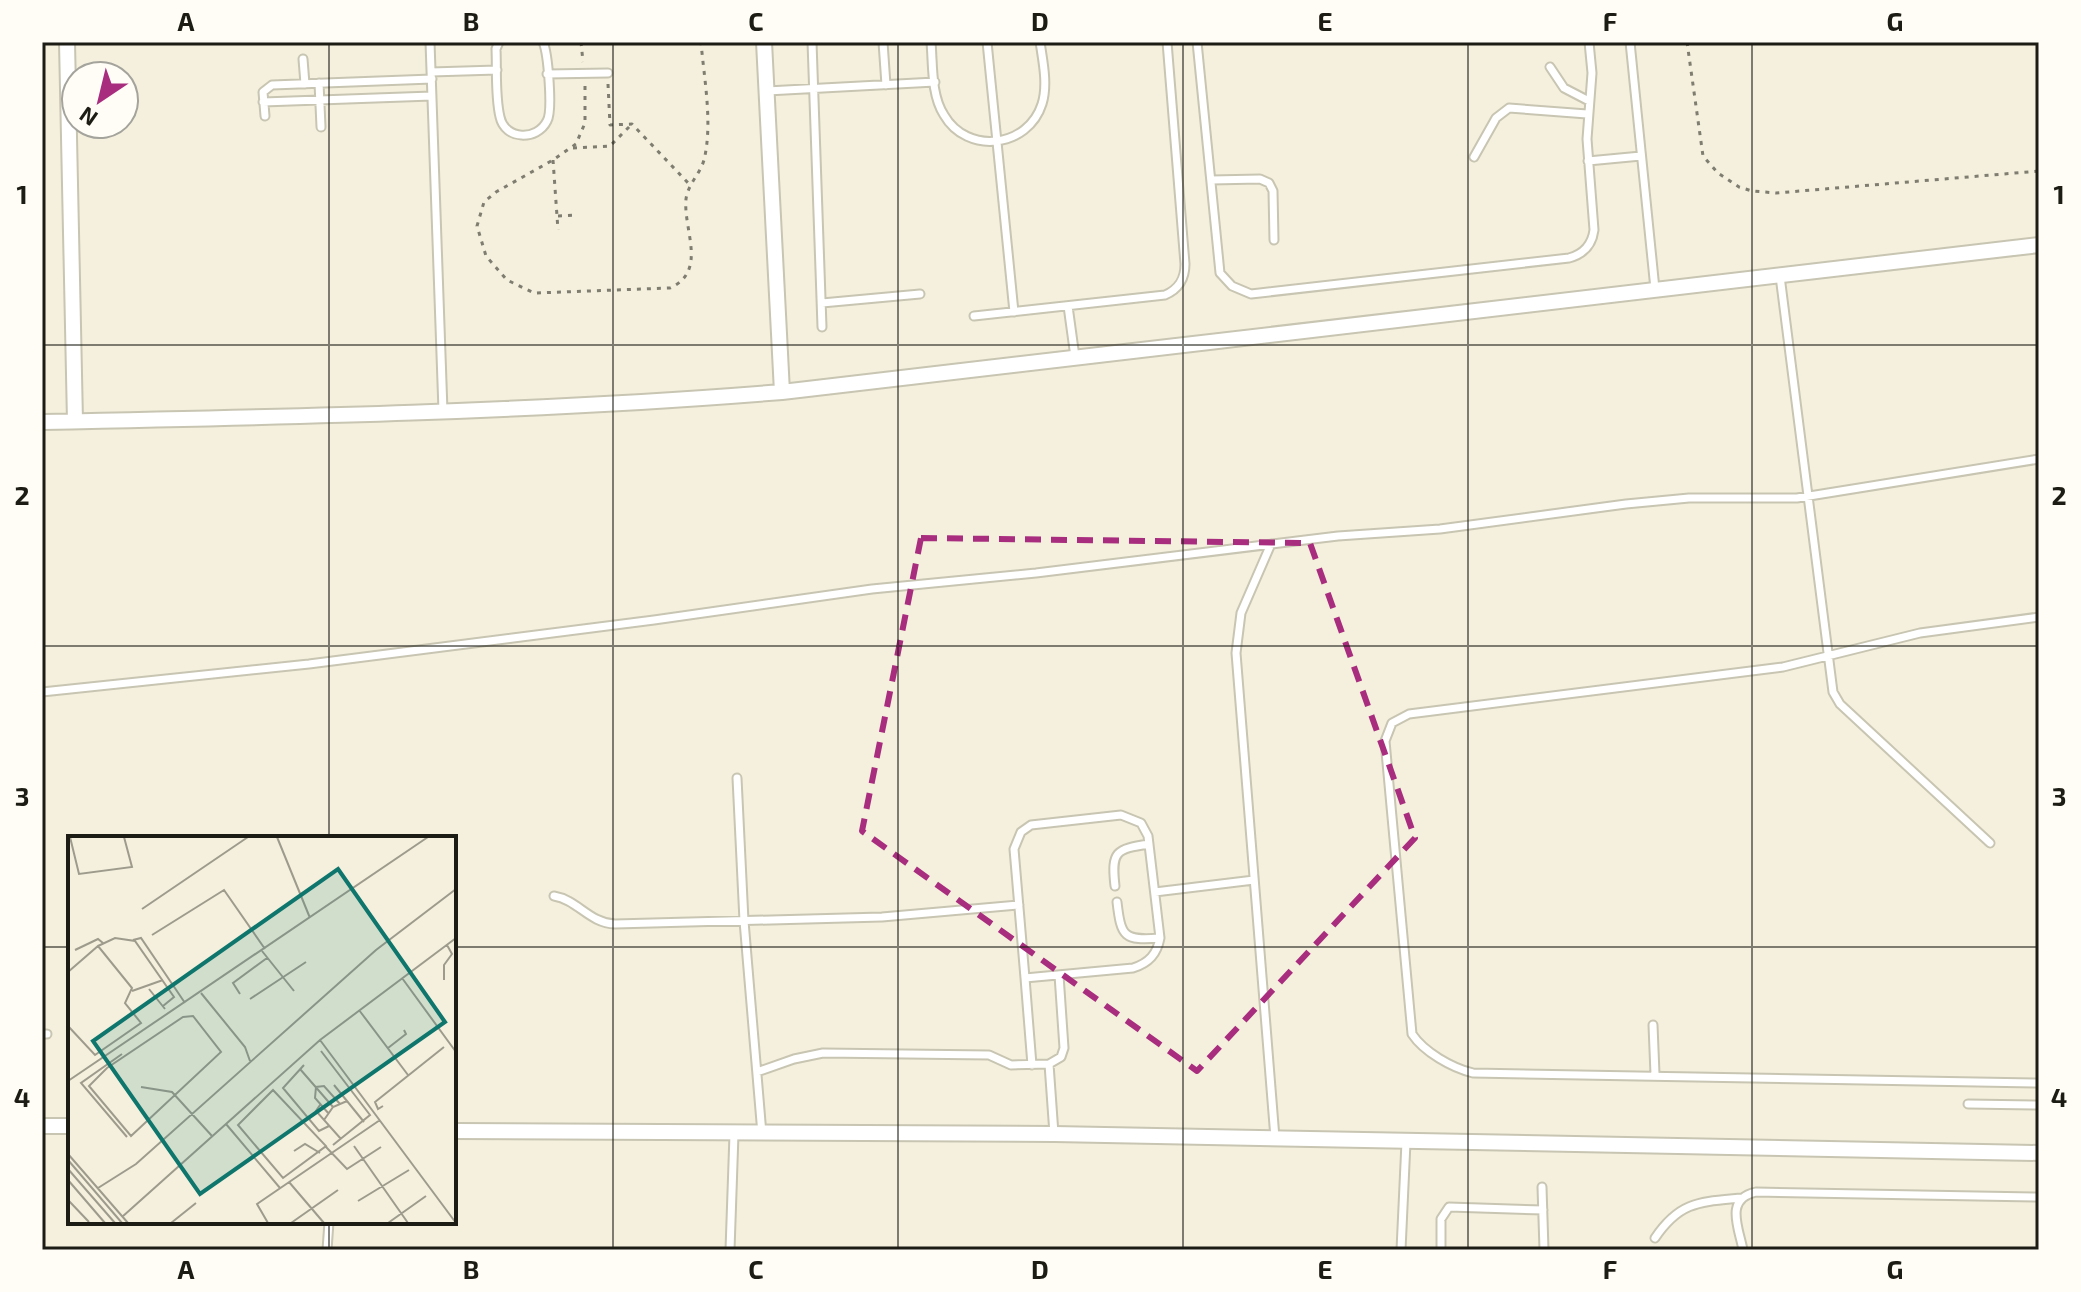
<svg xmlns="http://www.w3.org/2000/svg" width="2081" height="1292" font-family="'Exo 2',sans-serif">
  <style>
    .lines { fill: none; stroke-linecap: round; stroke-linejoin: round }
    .lane-casing { stroke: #c8c5b2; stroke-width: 11 }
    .street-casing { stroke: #c8c5b2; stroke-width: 18 }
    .path { stroke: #7f7d70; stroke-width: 3; stroke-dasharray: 4 6; stroke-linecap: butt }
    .lane { stroke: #fff; stroke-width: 7 }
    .street { stroke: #fff; stroke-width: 14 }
    .marked { fill: none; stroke: #a92d7f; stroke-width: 6; stroke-dasharray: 16 10; stroke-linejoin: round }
    .grid { fill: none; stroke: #1c1b14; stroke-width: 2; stroke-opacity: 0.55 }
    .inset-road { fill: none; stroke: #9e9b8d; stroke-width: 2 }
    .view { fill: #0f766e; fill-opacity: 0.15; stroke: #0f766e; stroke-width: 4 }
    .inset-edge { fill: none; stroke: #1c1b14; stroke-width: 4 }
    .neatline { fill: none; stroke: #1c1b14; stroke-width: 3 }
    .grid-label { font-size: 26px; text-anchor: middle; font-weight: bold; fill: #1c1b14 }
  </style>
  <rect width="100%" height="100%" fill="#f4f0dd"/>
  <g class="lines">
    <g class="lane-casing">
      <path id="lane" d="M430,42l13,369
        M499,42l-3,7c1,22 -1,47 4,68 5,23 37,24 47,4 6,-10 1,-68 -4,-79
        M812,42l10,285
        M883,42l3,43
        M931,42c2,23 0,53 13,73 23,40 84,33 98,-11 6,-19 1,-42 -2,-62
        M987,42l27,270
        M1197,42l23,231 12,13 19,8 318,-36c15,-4 23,-13 25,-28l-7,-91 5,-66 -3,-31
        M1630,42l25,247
        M303,59l2,25
        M1550,67l14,21 25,13
        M431,72l66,-2
        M547,74l61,-1
        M319,83l2,44
        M767,91l168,-9
        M263,102l169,-6
        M265,116l-2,-24 9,-7 160,-6
        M1474,157l22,-39 13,-10 78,6
        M1588,161l53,-5
        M1211,180l49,-1 9,4 4,8 1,49
        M1780,276l53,416 7,12 150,139
        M822,303l98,-9
        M1068,306l7,51
        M974,316l191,-21c14,-6 20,-16 20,-31l-18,-222
        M1271,544l-30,69 -5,40 39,485
        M2039,617l-119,16 -137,34 -374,47 -17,9 -7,18 27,293c12,18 40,34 61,39l566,10
        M42,692l267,-28 345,-44 218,-31 164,-16 302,-37 102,-7 186,-25 63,-6h108l242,-39
        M737,778l7,143 18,213
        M1121,815l20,8 7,13 12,102c-3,16 -11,25 -27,30l-108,10 -11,-129 7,-17 10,-7z
        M1115,886c-4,-35 1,-37 34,-42
        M1155,892l99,-12
        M554,896c24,4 35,27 61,28l267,-7 137,-12
        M1117,902c4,35 7,39 43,36
        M1025,978l7,87
        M1653,1025l2,49
        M42,1034h5
        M1049,1064l5,70
        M757,1072l37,-13 29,-6 166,2 22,10 38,-1 12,-7 3,-9 -5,-73
        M1968,1104l71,1
        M1542,1187l2,63
        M1655,1238c25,-37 45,-36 87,-40
        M327,1250l2,-28
        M730,1250l4,-116
        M1401,1250l5,-108
        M1441,1250v-31l8,-12 94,3
        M1743,1250c-4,-22 -19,-51 13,-58l283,5"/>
    </g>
    <g class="street-casing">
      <path id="street" d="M67,42l8,379
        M764,42l18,350
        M42,422c247,-5 494,-10 740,-30l1257,-147
        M42,1126h28
        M454,1131l600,3 985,19"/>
    </g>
    <path class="path" d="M581,42l2,20
      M1687,42l16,114 15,17 21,14 13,4 24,2 263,-22
      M608,84l2,41 22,-1 59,62
      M585,86v37l-9,21 -23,16 -57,32 -12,10 -7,24 9,30 21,24 27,13 136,-5c38,-17 13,-58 16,-89 2,-15 14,-25 18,-39 9,-37 0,-81 -3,-118
      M573,148l37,-2 22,-22
      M553,160l5,70
      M558,216l20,-1"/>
    <use href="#lane" class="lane"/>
    <use href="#street" class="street"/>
  </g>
  <path class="marked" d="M921,538l389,5 105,295 -218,233 -335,-240z"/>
  <path class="grid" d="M329,42v796M613,42v1208M898,42v1208M1183,42v1208M1468,42v1208M1752,42v1208M42,345h1997M42,646h1997M42,947h28M454,947h1585M329,1222v28"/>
  <g transform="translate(68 836)">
    <rect width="388" height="388" fill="#f4f0dd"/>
    <path class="inset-road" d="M2,1l9,37 53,-7 -8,-30M209,1l33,81M74,73l106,-72M84,99l72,-45 41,59M65,104l8,-2 44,65M30,110l17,-8 20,3 39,56 -11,9M7,114l23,-11 5,4M194,115l32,40M0,136l30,-26 34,42 -7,15 16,20 -46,32 -27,-29M334,142l54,74M376,144v-15l8,-11 -5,-9M81,153l16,20M64,155l31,-11M133,157l44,54 5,14M172,158l-7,-11 34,-25M182,163l56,-37M291,174l49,65M115,181l10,-1 28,36 -90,84 -42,-50 18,-18zM252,204l136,183M320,212l18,-14 -2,-4M253,215l49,64 -37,30M54,218l-41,29 46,54M236,229l-21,23 36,43 10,-5M232,233l33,38M0,245l360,-244M266,249l30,37M73,251l31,5 40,44M205,254l53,56 -43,32 -45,-53zM252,269l-4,6 25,28M315,270l-5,3 -3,-7 69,-55M261,278l-14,-16 1,-11 8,-1 16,18M256,284l9,-13 14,-6M158,288l54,64M286,310l54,77M258,311l21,22 34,-22M226,315l11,-7 15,9M0,318l60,69M0,324l54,63M0,333l47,54M0,344l37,43M221,346l35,41M30,352l38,-24 240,-214 80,-61M1,365l20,21M290,365l51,-31M54,381l198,-177 136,-102M103,387l25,-20M200,387l-11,-19 123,-84M223,387l47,-33M320,387l38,-27"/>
    <path class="view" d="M270,33l107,153 -245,172 -107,-153z"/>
    <rect width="388" height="388" class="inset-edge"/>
  </g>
  <rect width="2081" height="1292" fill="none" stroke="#fffdf6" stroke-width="88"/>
  <g transform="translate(100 100) rotate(215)"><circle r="38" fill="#fffdf6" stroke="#a4a39c" stroke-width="2"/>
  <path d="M0-6L14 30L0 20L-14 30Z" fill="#a92d7f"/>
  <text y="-12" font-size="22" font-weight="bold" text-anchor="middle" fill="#1c1b14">N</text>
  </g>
  <rect x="44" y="44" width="1993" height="1204" class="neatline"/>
  <g class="grid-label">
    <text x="186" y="31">A</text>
    <text x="471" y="31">B</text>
    <text x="756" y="31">C</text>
    <text x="1040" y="31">D</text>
    <text x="1325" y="31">E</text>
    <text x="1610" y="31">F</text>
    <text x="1895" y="31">G</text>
    <text x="22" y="204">1</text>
    <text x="2059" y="204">1</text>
    <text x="22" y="505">2</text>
    <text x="2059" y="505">2</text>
    <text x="22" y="806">3</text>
    <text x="2059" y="806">3</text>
    <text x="22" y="1107">4</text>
    <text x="2059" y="1107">4</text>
    <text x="186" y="1279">A</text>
    <text x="471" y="1279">B</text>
    <text x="756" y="1279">C</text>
    <text x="1040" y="1279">D</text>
    <text x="1325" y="1279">E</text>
    <text x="1610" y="1279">F</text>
    <text x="1895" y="1279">G</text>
  </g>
</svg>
